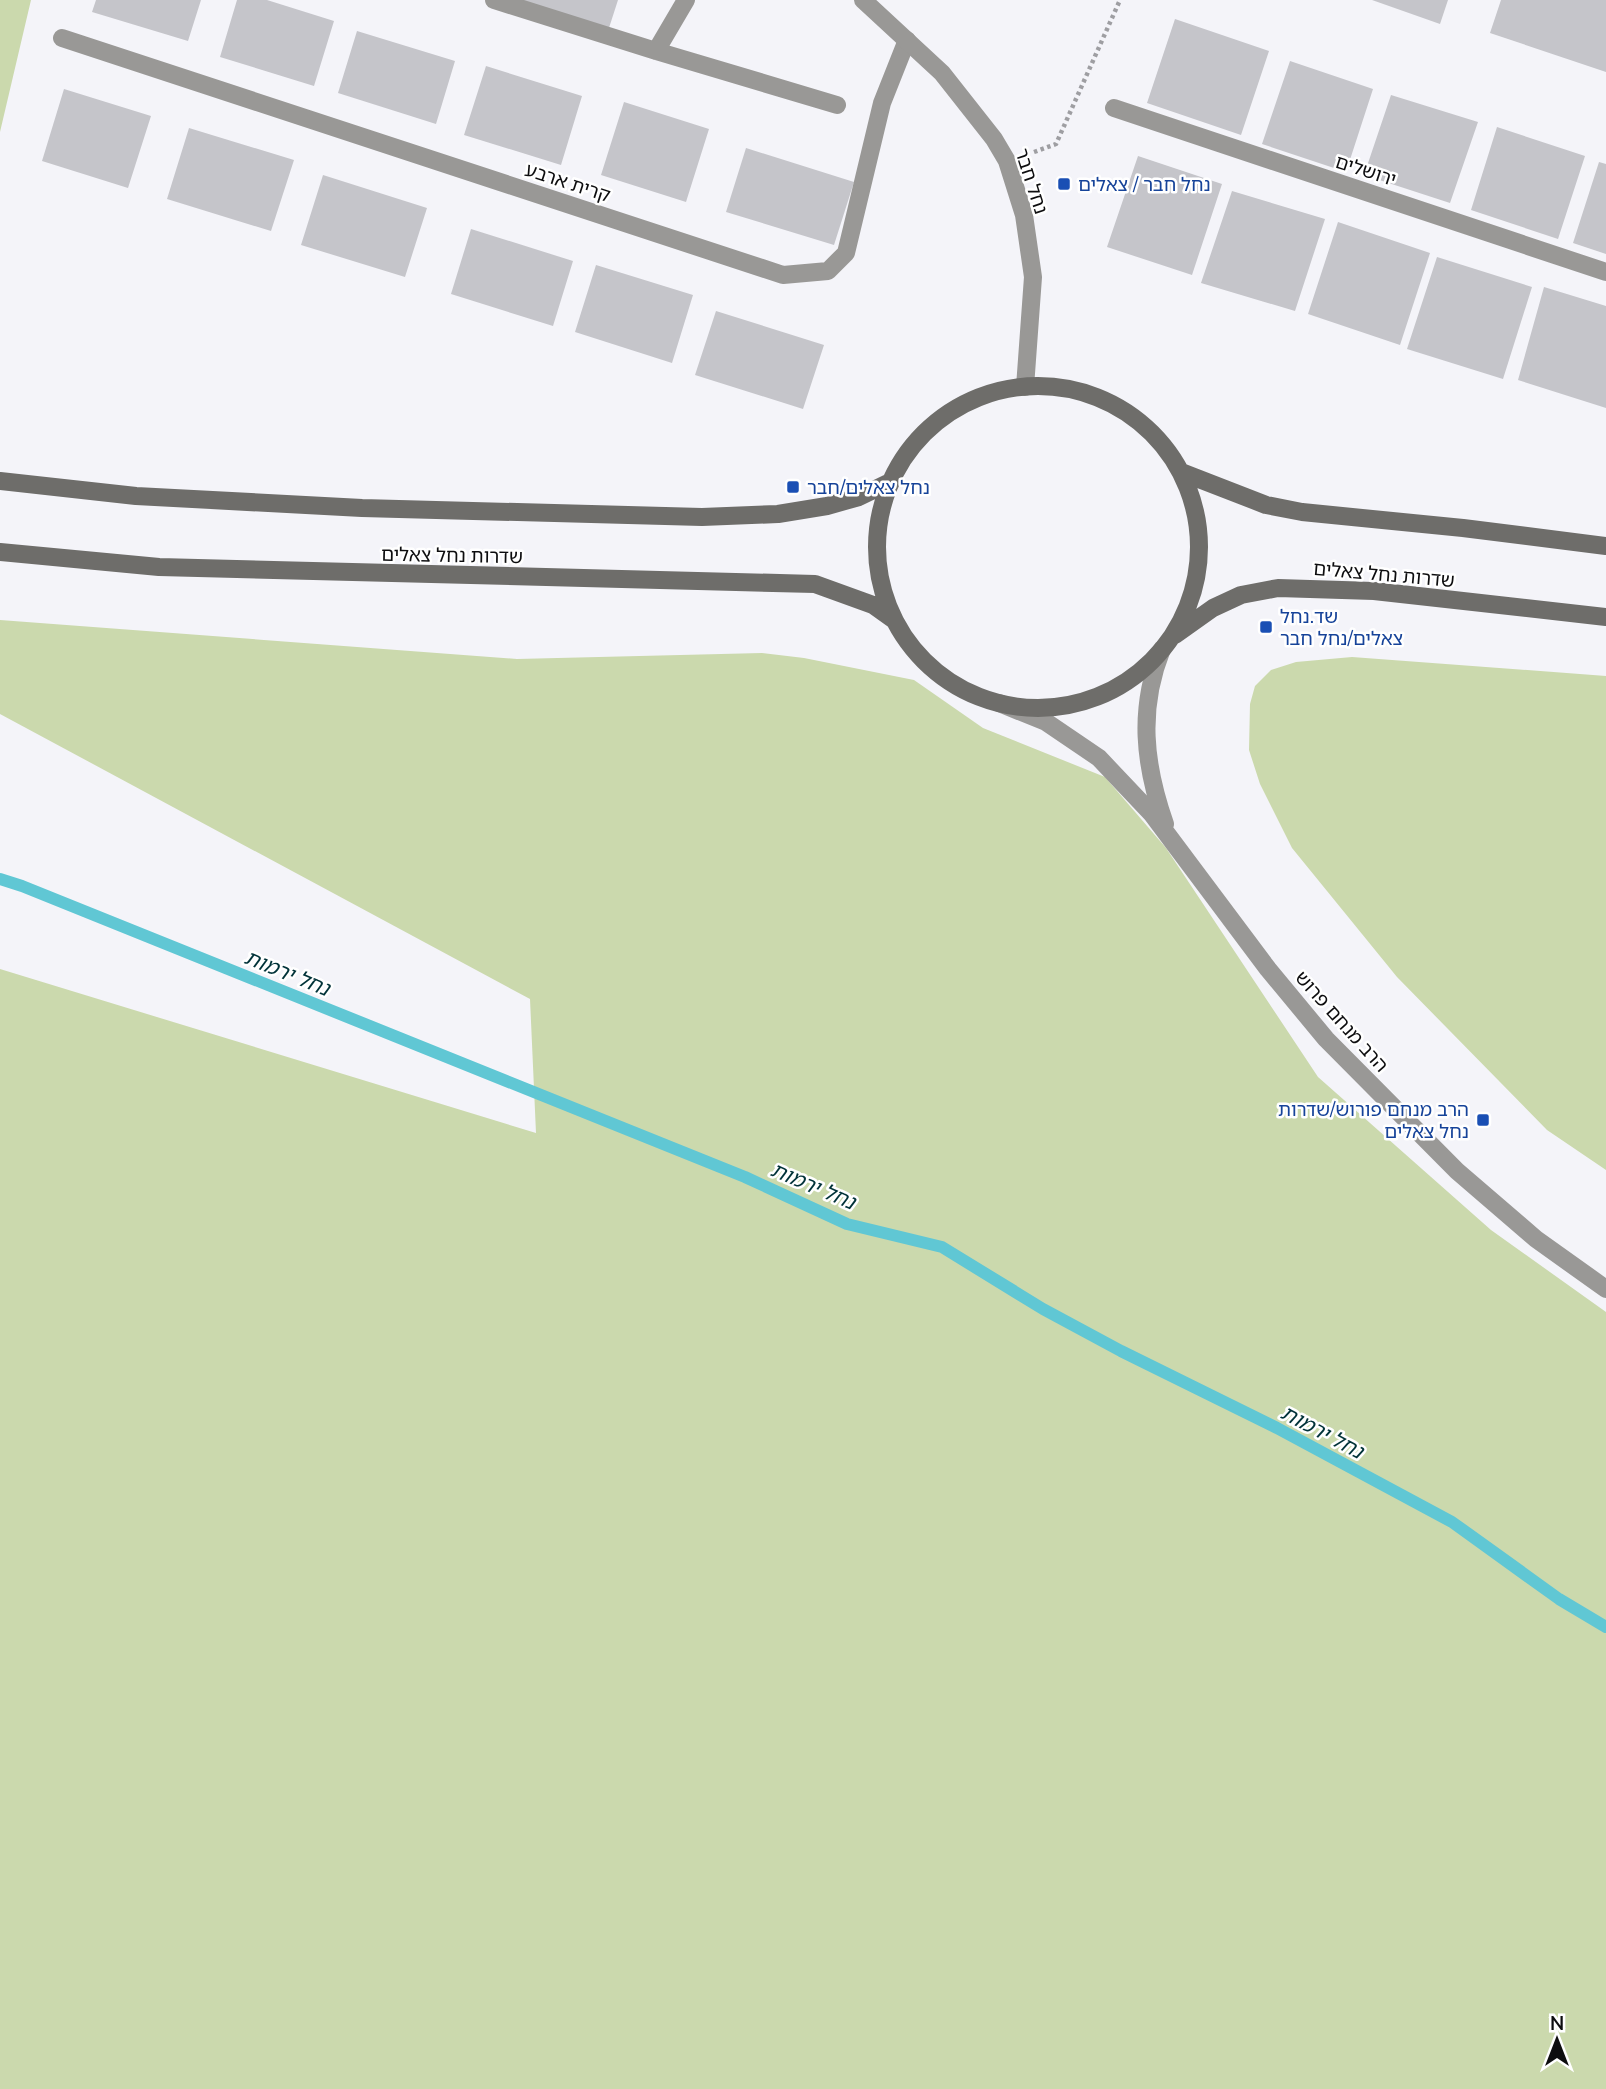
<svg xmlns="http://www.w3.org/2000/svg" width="1606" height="2089" font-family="'Nunito Sans','Noto Sans Hebrew',sans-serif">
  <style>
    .green { fill: #cbd9ad }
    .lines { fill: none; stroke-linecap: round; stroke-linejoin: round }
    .stream { stroke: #60c7d4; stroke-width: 12 }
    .building { fill: #c5c5ca }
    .path { stroke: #9e9ea2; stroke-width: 4.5; stroke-dasharray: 3.5 3.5; stroke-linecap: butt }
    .service { stroke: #999896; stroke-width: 18 }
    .minor { stroke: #999896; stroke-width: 18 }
    .tertiary { stroke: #999896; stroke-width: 18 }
    .secondary { stroke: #6e6d6a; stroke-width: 18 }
    .transit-dot { fill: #1a4fb4; stroke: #fff; stroke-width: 2.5 }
    .labels { text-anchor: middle; stroke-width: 5; stroke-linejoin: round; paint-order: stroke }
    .street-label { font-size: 19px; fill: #0d0d0f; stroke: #fff }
    .transit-label { font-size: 19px; fill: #164399; stroke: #fff; text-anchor: start }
    .water-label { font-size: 21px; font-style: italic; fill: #003238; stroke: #fff }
  </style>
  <rect width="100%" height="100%" fill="#f4f4f9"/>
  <path class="green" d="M0,0h31l-31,132z
    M0,620l517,39 245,-6 42,5 110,22 69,48 122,49 61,71 152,229 173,153 115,82v777h-1606v-1120l536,164 -6,-134 -530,-285z
    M1352,657l254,19v494l-59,-40 -150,-153 -105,-129 -32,-64 -11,-34 1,-46 5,-18 16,-16 25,-8z"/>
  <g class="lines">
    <path class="stream" d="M0,879l22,7 723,291 102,47 95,23 101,62 78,42 156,77 175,94 107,77 47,28"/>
  </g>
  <path class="building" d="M96,0h105l-13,41 -96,-29z
    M237,0h30l67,21 -20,65 -94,-29z
    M509,0h109l-10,31z
    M1372,0h76l-8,24z
    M1501,0h105v72l-116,-39z
    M1175,19l94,32 -28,84 -94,-32z
    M357,31l98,30 -19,63 -98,-31z
    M1290,61l83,28 -27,83 -84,-28z
    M486,66l96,30 -21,69 -97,-30z
    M64,89l87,27 -23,72 -86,-27z
    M1391,95l87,27 -28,81 -86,-28z
    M624,102l85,27 -23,73 -85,-27z
    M1497,127l88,29 -27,83 -87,-29z
    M189,128l105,32 -23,71 -104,-32z
    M746,148l108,34 -20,63 -108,-33z
    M1138,156l84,28 -30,91 -85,-28z
    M1599,162l7,2v90l-33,-11z
    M323,175l104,33 -22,69 -104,-32z
    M1232,191l93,28 -30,92 -94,-28z
    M1338,222l92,31 -30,92 -92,-31z
    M471,229l102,32 -20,65 -102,-32z
    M1437,257l95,30 -29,92 -96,-30z
    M596,265l97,30 -21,68 -97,-31z
    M1544,287l62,19v102l-88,-28z
    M716,311l108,34 -21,64 -108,-34z"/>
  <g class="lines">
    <path class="path" d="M1034,152l22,-8 64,-144"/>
    <path class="service" d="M1114,108l492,164"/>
    <path class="minor" d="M494,0l162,51 181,54
      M62,38l721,237 45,-4 18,-18 36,-150 25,-63
      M656,51l30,-51"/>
    <path class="tertiary" d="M863,0l79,73 52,66 13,22 17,54 9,62 -8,110
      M1162,649c-24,60 -18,115 3,175
      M999,703l47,19 53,36 53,56 116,155 58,70 131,132 79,68 70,50"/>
    <path class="secondary" d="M877 547a161 161 0 1 1 322 0a161 161 0 1 1-322 0Z
      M1181,472l85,33 36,7 161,16 143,18
      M0,481l136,15 226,12 340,9 76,-3 49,-8 32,-9 31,-15
      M0,552l159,15 656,17 58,21 21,15
      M1175,635l38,-27 28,-13 37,-7 96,3 232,26"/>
  </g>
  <g class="transit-dot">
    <rect x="1057" y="177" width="14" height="14" rx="3.5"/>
    <rect x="786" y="480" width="14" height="14" rx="3.5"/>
    <rect x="1259" y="620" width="14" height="14" rx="3.5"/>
    <rect x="1476" y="1113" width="14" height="14" rx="3.5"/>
  </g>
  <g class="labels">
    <g class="street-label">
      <text transform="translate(1366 170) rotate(18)" y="7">ירושלים</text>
      <text transform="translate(1032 181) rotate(72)" y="7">נחל חבר</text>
      <text transform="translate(568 182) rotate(18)" y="7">קרית ארבע</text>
      <text transform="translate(452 555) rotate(1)" y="7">שדרות נחל צאלים</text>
      <text transform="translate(1384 574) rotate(5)" y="7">שדרות נחל צאלים</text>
      <text transform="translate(1342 1021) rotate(48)" y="7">הרב מנחם פרוש</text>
    </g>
    <g class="transit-label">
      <text x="1078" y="191">נחל חבר / צאלים</text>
      <text x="807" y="494">נחל צאלים/חבר</text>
      <text x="1280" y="623">שד.נחל<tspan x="1280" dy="22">צאלים/נחל חבר</tspan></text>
      <text x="1469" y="1116" text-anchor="end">הרב מנחם פורוש/שדרות<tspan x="1469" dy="22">נחל צאלים</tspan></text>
    </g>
    <g class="water-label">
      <text transform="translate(287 973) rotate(22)" y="7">נחל ירמות</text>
      <text transform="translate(813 1186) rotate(23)" y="7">נחל ירמות</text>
      <text transform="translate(1322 1432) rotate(28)" y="7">נחל ירמות</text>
    </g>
  </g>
  <g transform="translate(1557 2040)" stroke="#ffffff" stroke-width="5" paint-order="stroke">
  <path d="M0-5L12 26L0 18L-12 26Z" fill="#0d0d0f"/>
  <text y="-10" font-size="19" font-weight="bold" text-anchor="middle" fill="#0d0d0f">N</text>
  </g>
</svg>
